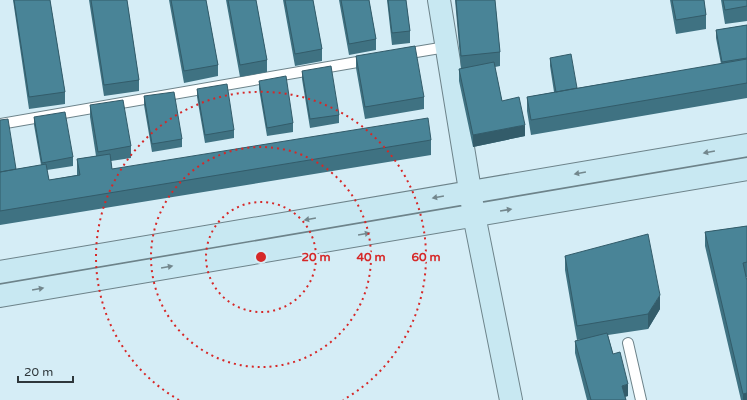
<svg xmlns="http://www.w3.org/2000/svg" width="747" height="400" viewBox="0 0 747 400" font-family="'Varela Round',sans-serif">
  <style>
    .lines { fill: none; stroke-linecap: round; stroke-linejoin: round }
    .lane-casing { stroke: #6d838a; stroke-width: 12 }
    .secondary-casing { stroke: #6d838a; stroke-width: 24 }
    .lane { stroke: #fff; stroke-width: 10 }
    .secondary { stroke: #c8e8f2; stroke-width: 22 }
    .wall { fill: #3f7282 }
    .shaded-wall { fill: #335c6a }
    .building { fill: #498497; stroke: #335c6a }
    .oneway { fill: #73878d }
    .ring { fill: none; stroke: #d62828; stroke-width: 2; stroke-dasharray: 2 4 }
    .centre { fill: #d62828; stroke: #d5edf6; stroke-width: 2 }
    .ring-label { font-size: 12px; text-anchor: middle; font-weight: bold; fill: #d62828; stroke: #d5edf6; stroke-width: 4; stroke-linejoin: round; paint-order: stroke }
  </style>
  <rect width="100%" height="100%" fill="#d5edf6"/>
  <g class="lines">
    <g class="lane-casing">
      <path id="lane" d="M 404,54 L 446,47
        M 0,124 L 369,60
        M 628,343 L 641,400"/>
    </g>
    <g class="secondary-casing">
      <path id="secondary" d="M 439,0 L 474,215 L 511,400
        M 0,272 L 747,145
        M 0,296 L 747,169"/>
    </g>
    <use href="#lane" class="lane"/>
    <use href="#secondary" class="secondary"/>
  </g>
  <path class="wall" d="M 13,0 L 50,0 L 65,92 L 65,104 L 29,109 Z
    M 89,0 L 127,0 L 139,80 L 139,91 L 104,96 Z
    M 169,0 L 206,0 L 218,65 L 218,76 L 184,83 Z
    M 226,0 L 256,0 L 267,60 L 267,72 L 240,77 Z
    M 283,0 L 313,0 L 322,49 L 322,61 L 295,66 Z
    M 339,0 L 369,0 L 376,39 L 376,50 L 349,55 Z
    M 387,0 L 406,0 L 410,31 L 410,43 L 392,45 Z
    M 455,0 L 495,0 L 500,52 L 500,66 L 495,67 L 502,101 L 525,136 L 473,147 L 459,81 L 459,69 L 461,69 Z
    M 670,0 L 704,0 L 706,15 L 706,29 L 676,34 Z
    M 721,0 L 747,0 L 747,21 L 725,24 Z
    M 747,25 L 747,98 L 531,135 L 527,111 L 527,97 L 554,92 L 550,66 L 550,58 L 577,88 L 721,64 L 716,38 L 716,30 Z
    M 356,56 L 424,97 L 424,109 L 365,119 L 356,68 Z
    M 302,71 L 339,115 L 339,123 L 310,128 L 302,79 Z
    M 259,81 L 293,123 L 293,132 L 267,136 L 259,89 Z
    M 197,89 L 234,130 L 234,138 L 205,143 L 197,97 Z
    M 144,96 L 182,139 L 182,147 L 152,152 L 144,105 Z
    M 90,105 L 131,146 L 131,158 L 111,161 L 112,169 L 431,140 L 431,155 L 0,225 L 0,120 L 16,169 L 41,165 L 34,125 L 34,117 L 73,157 L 73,166 L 47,170 L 49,180 L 77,175 L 77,159 L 96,156 L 90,117 Z
    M 747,226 L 747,277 L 746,277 L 747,400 L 741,400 L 705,246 L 705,232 Z
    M 565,256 L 660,309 L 648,329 L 608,335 L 613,354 L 628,396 L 625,397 L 626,400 L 587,400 L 575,353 L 575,341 L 582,339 L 577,340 L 565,270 Z"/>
  <path class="shaded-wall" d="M 525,125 L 525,136 L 473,147 L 473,135 Z
    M 660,295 L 660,309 L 648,329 L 648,314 Z
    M 628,384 L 628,396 L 622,397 L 622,386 Z
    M 747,393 L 747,400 L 743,400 L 743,394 Z"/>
  <path class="building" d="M 14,0 L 50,0 L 65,92 L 29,97 Z
    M 91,0 L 127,0 L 139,80 L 104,85 Z
    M 171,0 L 206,0 L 218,65 L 184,71 Z
    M 228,0 L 256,0 L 267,60 L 240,65 Z
    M 285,0 L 313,0 L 322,49 L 295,54 Z
    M 341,0 L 369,0 L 376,39 L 349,44 Z
    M 388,0 L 406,0 L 410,31 L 392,33 Z
    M 456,0 L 495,0 L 500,52 L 461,56 Z
    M 672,0 L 704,0 L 706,15 L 676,20 Z
    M 723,0 L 747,0 L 747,6 L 725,10 Z
    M 747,25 L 747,58 L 722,62 L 716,30 Z
    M 415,46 L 424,97 L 365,107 L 356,56 Z
    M 571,54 L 577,88 L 556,92 L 550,58 Z
    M 747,59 L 747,83 L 531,120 L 527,97 Z
    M 494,62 L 502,101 L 519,97 L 525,125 L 473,135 L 459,69 Z
    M 331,66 L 339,115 L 310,119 L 302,71 Z
    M 286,76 L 293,123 L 267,128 L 259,81 Z
    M 227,84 L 234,130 L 205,135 L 197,89 Z
    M 174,92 L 182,139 L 152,144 L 144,96 Z
    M 123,100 L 131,146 L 98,152 L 90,105 Z
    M 65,112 L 73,157 L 42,163 L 34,117 Z
    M 428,118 L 431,140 L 0,211 L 0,172 L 46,164 L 49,180 L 80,175 L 77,159 L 110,154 L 112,169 Z
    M 8,119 L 16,169 L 0,172 L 0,120 Z
    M 747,226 L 747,262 L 743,263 L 747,281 L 747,393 L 743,394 L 705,232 Z
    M 648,234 L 660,295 L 648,314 L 577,326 L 565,256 Z
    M 607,333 L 613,354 L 620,352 L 628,384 L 622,386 L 626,400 L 591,400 L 575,341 Z"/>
  <defs><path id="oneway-solid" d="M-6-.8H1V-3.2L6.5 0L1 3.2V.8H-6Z"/></defs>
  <g class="oneway">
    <use href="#oneway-solid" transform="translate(709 152) rotate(170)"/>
    <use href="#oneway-solid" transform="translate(580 173) rotate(170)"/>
    <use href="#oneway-solid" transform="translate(438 197) rotate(170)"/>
    <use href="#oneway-solid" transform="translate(506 210) rotate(-9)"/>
    <use href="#oneway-solid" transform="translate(310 219) rotate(170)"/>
    <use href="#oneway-solid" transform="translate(364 234) rotate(-10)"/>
    <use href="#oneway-solid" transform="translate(167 267) rotate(-10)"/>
    <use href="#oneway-solid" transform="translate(38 289) rotate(-10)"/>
  </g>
  <g class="ring">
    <circle cx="261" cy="257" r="55"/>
    <circle cx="261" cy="257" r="110"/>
    <path d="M179 400A165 165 0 1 1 343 400"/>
  </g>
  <circle cx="261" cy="257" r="6" class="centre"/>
  <g class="ring-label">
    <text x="316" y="261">20 m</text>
    <text x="371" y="261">40 m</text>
    <text x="426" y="261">60 m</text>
  </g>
  <path d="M18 376v6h55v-6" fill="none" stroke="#2e373b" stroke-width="2"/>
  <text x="24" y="376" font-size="12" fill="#2e373b" stroke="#d5edf6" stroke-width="3" paint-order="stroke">20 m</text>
</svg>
